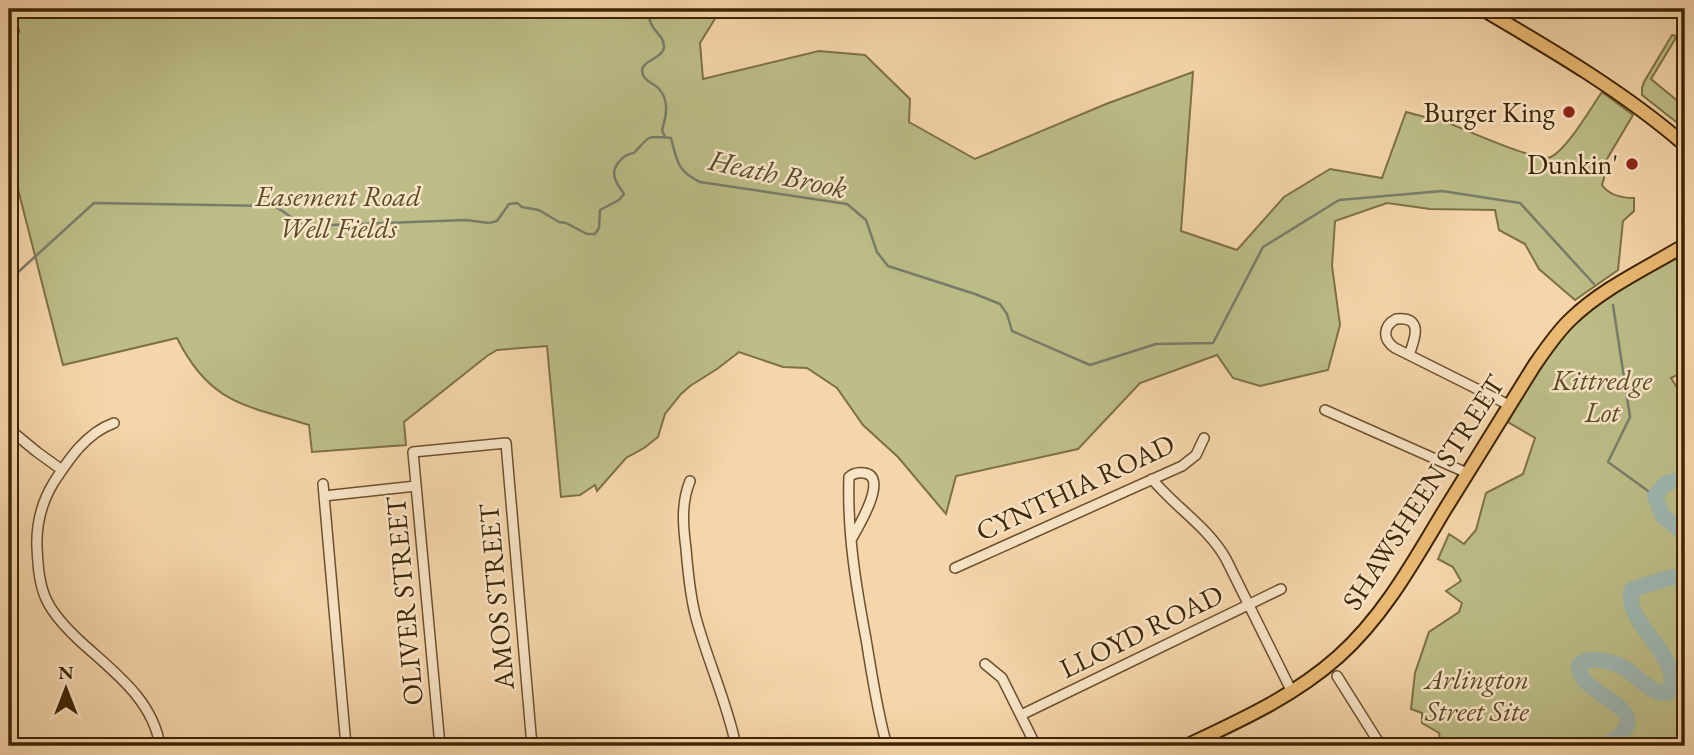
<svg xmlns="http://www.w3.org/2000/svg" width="1694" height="755" viewBox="0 0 1694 755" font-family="'EB Garamond',serif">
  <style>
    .green { fill: #bcbd87; stroke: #7d7145; stroke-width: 2 }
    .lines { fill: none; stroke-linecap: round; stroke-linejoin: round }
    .stream { stroke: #787d6b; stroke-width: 2.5 }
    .river { stroke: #9eb7b1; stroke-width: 16 }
    .minor-casing { stroke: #6c512c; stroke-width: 12 }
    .major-casing { stroke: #3e2503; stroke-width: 16 }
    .minor { stroke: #f8e4c7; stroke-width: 9 }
    .major { stroke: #eaba74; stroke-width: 12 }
    .poi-dot { fill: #8f2418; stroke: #f8e4c7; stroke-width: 2.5 }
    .labels { text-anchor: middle; stroke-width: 5; stroke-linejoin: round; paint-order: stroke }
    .poi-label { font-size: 28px; fill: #3e2503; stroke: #f8e4c7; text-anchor: end }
    .park-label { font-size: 28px; font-style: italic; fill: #5e4b24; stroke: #f8e4c7 }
    .street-label { font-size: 28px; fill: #3e2503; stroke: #f8e4c7 }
    .water-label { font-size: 30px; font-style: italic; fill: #564a2e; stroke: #f8e4c7 }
  </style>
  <rect width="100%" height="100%" fill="#f5d5a9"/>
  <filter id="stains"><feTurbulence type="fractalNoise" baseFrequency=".00286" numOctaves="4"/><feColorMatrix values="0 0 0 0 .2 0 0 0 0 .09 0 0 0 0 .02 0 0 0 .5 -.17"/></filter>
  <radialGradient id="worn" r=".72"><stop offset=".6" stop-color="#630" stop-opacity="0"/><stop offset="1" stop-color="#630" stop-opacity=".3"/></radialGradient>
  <path class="green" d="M 9,9 L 721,9 L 700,43 L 703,79 L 819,51 L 865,55 L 910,99 L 909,122 L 975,159 L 1106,104 L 1193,72 L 1181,231 L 1237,250 L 1284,197 L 1330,169 L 1382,178 L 1406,112 C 1420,116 1434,119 1448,123 C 1465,129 1538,163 1551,157 C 1568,148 1590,109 1602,92 L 1633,115 L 1604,164 L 1604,178 L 1602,185 C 1609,195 1622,198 1634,198 L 1634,211 L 1623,221 L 1618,270 L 1575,300 L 1539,269 L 1525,244 L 1499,230 L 1495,210 L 1430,209 L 1387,203 L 1335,221 L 1332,266 L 1340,325 L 1328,370 L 1260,386 L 1233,378 L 1217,355 L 1140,383 L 1078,449 L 956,476 L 946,514 L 898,457 L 863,425 L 837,388 L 807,368 L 783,367 L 739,352 L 717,369 L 690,386 L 681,394 L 665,414 L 658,437 L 644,448 L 626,458 L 597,491 L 595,485 L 580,495 L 561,497 L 547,346 L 497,350 L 487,356 L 404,422 L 406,445 L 312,452 L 309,425 C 245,405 210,404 177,338 L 63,365 L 9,154 Z
    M 1672,35 L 1677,36 L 1651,79 L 1685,107 L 1685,129 L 1642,95 L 1642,88 L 1644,82 Z
    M 1685,254 L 1685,371 L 1671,378 L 1685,400 L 1685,746 L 1441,746 L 1439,733 L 1422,723 L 1422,713 L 1411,709 L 1415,673 L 1429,632 L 1459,612 L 1462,603 L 1446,591 L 1461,581 L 1453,567 L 1438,559 L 1449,534 L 1464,544 L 1476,530 L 1486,493 L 1523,474 L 1535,438 L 1508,422 L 1547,343 L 1601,294 L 1653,270 Z"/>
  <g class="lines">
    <path class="stream" d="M 649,9 C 647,32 664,32 664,47 C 663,60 637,60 643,75 C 646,82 655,84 659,89 C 670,101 666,117 662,130 L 665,137
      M 9,278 L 16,274 L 94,203 L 275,206 L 304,226 L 466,220 L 489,223 L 497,221 L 509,204 L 517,203 L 522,207 L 539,210 L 559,222 L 566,223 L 587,234 L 595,234 L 599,228 L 600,210 L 619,200 L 624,194 C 621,189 616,184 615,178 C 611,166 624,154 634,153 C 651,135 645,136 671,138 C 677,161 677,171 700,182 L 847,204 L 866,220 L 877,252 L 888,266 L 975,294 L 1000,304 L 1007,314 L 1012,331 L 1090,365 L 1156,344 L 1213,343 L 1263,247 L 1339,200 L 1442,191 L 1520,203 L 1594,284
      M 1613,305 L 1630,417 L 1608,462 L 1655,496"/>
    <path class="river" d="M 1685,479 L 1666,483 L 1655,496 L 1663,516 L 1685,534
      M 1603,746 C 1610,742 1617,739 1622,733 C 1648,704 1575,694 1579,665 C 1585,660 1591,659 1599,660 C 1609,661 1618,664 1626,669 C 1638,677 1652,695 1668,693 C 1688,660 1621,622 1632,590 C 1638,587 1667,578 1674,577 C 1679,577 1680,578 1685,581"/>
    <g class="minor-casing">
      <path id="minor" d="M 9,28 L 14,31
        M 1409,355 C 1415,339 1424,316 1396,319 C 1383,326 1382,339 1395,348 L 1509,405
        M 1325,410 L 1467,473
        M 114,423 C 86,433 69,459 54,482 C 41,503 36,524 37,548 C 38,566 39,585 47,601 C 55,617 68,630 81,642 C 114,672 153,700 160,746
        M 9,429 L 37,452 L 62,470
        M 1152,479 C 1175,507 1208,527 1226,559 L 1292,692
        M 690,481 C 681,503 683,526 686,549 C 688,573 690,596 696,618 C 708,662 727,702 736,746
        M 323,484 L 346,746
        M 324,496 L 416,486
        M 851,540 C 857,529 890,476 864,473 C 858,472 853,473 849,477 C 847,532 856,586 866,639 C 872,675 877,711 887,746
        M 955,568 L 1182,466 L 1196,455 L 1204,438
        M 985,664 L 1002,678 L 1036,746
        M 1337,676 L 1381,746
        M 1021,715 L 1281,589
        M 440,746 L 413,452 L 506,443 L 532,746"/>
    </g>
    <g class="major-casing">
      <path id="major" d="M 1482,9 C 1552,50 1624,92 1685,145
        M 1186,746 C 1239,721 1293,697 1338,657 C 1383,617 1413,563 1444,511 C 1474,463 1504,414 1534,366 C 1545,350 1557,332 1571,319 C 1603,288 1647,268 1685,245"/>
    </g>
    <use href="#minor" class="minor"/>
    <use href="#major" class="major"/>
  </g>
  <g class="poi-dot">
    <circle cx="1569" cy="112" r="7"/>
    <circle cx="1632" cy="164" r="7"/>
  </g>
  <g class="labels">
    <g class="poi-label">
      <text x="1555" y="122">Burger King</text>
      <text x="1618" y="174">Dunkin'</text>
    </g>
    <g class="park-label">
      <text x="338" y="206">Easement Road<tspan x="338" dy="32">Well Fields</tspan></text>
      <text x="1602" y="390">Kittredge<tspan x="1602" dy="32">Lot</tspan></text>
      <text x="1477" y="689">Arlington<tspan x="1477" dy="32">Street Site</tspan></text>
    </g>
    <g class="street-label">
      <text transform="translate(1075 487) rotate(-25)" y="10">CYNTHIA ROAD</text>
      <text transform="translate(1423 492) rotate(-57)" y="10">SHAWSHEEN STREET</text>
      <text transform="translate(496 597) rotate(-95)" y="10">AMOS STREET</text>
      <text transform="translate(404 601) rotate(-95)" y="10">OLIVER STREET</text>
      <text transform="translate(1141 631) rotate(-26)" y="10">LLOYD ROAD</text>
    </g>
    <g class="water-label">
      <text transform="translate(778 174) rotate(12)" y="10">Heath Brook</text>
    </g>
  </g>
  <rect width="1694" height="755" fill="none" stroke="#f5d5a9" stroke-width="35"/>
  <rect x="10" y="10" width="1673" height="734" fill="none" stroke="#3e2503" stroke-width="3.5"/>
  <rect x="18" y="18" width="1659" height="720" fill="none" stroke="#3e2503" stroke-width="2"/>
  <g transform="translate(66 689)" stroke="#f8e4c7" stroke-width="5" paint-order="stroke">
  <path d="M0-5L12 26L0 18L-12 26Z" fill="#3e2503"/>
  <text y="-10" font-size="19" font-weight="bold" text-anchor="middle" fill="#3e2503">N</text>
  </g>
  <rect width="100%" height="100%" filter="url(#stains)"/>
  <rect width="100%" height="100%" fill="url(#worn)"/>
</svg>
